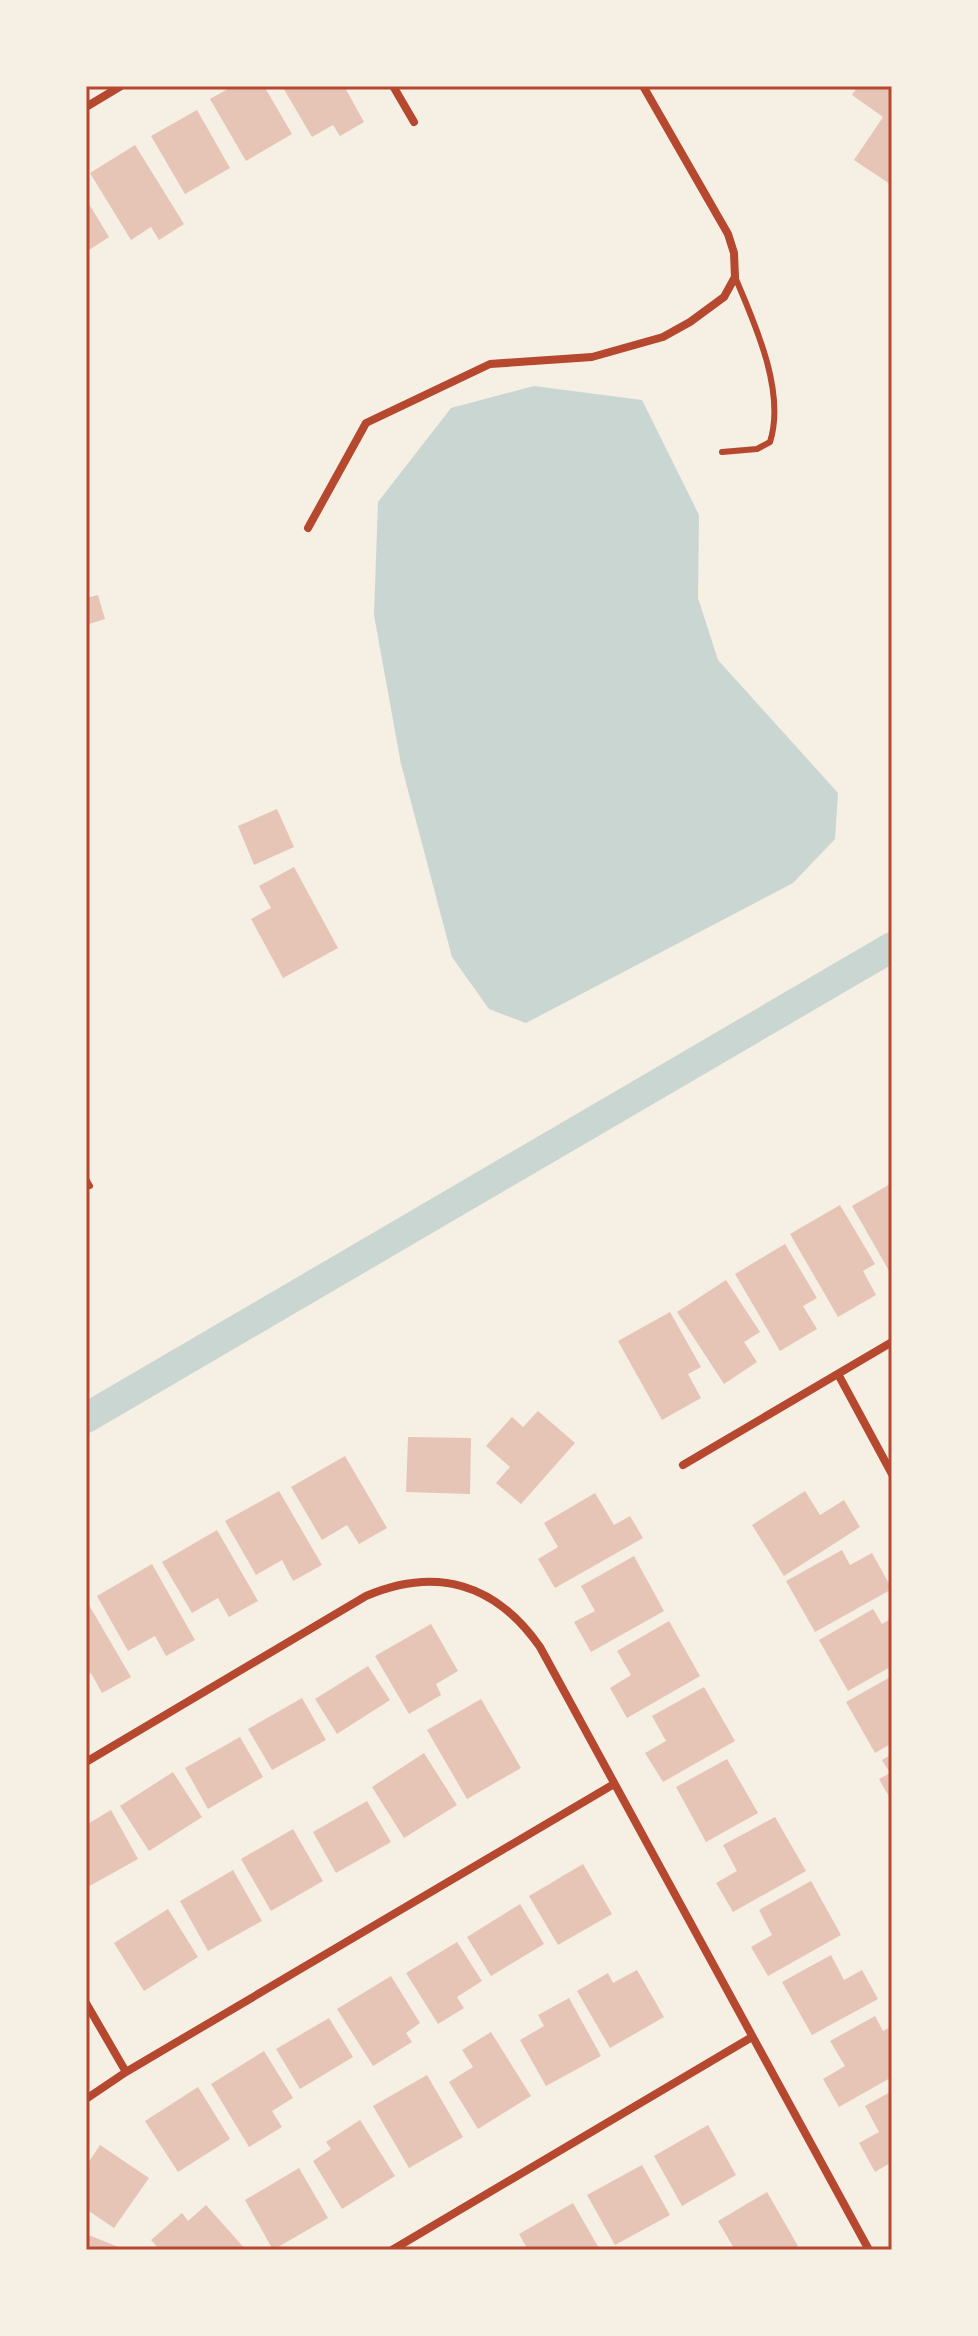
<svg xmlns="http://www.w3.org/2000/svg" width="978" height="2336" viewBox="0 0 978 2336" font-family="'Fira Sans',sans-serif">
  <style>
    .water { fill: #c9d6d2 }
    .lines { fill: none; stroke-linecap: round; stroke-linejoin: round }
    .canal { stroke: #c9d6d2; stroke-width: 30 }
    .building { fill: #e6c5b7 }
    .service { stroke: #b5482f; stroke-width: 6 }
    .minor { stroke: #b5482f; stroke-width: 8 }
    .neatline { fill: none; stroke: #b5482f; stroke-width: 3 }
  </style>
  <rect width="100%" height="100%" fill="#f6efe4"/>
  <path class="water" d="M 534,386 L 642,400 L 699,515 L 698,598 L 718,660 L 838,793 L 835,839 L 793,883 L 526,1023 L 489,1009 L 452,957 L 401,764 L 374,615 L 378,502 L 451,408 Z"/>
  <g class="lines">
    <path class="canal" d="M 86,1418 L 892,947"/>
  </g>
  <path class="building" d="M 233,86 L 264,86 L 292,134 L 246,161 L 210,99 Z
    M 282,86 L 344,86 L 364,122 L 340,136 L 333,125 L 312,137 Z
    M 858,86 L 892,86 L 892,181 L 890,184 L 854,160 L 883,117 L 852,95 Z
    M 197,110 L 230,168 L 185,194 L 151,136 Z
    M 135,145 L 184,224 L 159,240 L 151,227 L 131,240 L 90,173 Z
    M 86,199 L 109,237 L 86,252 Z
    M 98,595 L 105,619 L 86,625 L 86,598 Z
    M 277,809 L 294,847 L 254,865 L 238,826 Z
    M 294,867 L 338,948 L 283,978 L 251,919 L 271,908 L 259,886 Z
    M 892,1183 L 892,1276 L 852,1206 Z
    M 840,1205 L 875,1264 L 863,1271 L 876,1295 L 838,1317 L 790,1234 Z
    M 785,1244 L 817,1298 L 803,1306 L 817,1329 L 780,1351 L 735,1274 Z
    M 726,1280 L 760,1332 L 744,1342 L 757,1362 L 724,1384 L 677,1312 Z
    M 670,1312 L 701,1367 L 688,1374 L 701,1398 L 662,1420 L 618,1341 Z
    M 538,1411 L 575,1443 L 521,1504 L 496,1483 L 510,1467 L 486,1446 L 512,1417 L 523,1427 Z
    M 408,1437 L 471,1438 L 470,1494 L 406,1492 Z
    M 345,1456 L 387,1528 L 359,1544 L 347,1525 L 322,1540 L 291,1487 Z
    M 279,1491 L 322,1565 L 293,1581 L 282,1560 L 256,1575 L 225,1521 Z
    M 805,1491 L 820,1515 L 844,1500 L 860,1527 L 784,1576 L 752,1525 Z
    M 595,1493 L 614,1525 L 630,1516 L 643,1538 L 555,1588 L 538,1559 L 558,1547 L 544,1523 Z
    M 217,1530 L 258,1601 L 229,1617 L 218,1598 L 192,1613 L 162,1562 Z
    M 842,1550 L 850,1565 L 872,1553 L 892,1589 L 815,1632 L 786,1581 Z
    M 634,1556 L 664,1611 L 591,1652 L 574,1622 L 595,1611 L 581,1586 Z
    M 152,1564 L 195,1640 L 166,1656 L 155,1636 L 128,1651 L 97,1596 Z
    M 89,1605 L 131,1677 L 102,1693 L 91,1673 L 86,1676 L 86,1607 Z
    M 873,1609 L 882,1624 L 892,1618 L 892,1666 L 848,1691 L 819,1640 Z
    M 669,1621 L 700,1676 L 627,1718 L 610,1688 L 631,1675 L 617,1651 Z
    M 431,1624 L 458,1671 L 436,1684 L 441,1695 L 409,1714 L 375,1656 Z
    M 368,1666 L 390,1700 L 337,1734 L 315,1699 Z
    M 892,1676 L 892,1743 L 875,1753 L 846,1702 Z
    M 704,1687 L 735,1741 L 663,1782 L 645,1753 L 666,1741 L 652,1716 Z
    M 302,1698 L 326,1740 L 272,1770 L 248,1729 Z
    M 481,1699 L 521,1768 L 467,1799 L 427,1730 Z
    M 240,1737 L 263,1777 L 208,1809 L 185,1768 Z
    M 424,1753 L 457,1805 L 404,1838 L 372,1787 Z
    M 892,1754 L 892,1802 L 879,1779 L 890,1773 L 882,1760 Z
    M 727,1759 L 758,1813 L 706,1842 L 676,1787 Z
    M 173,1772 L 202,1817 L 149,1851 L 120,1806 Z
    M 367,1801 L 391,1842 L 336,1873 L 313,1832 Z
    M 111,1810 L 138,1859 L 86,1888 L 86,1825 Z
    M 775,1817 L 806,1871 L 733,1912 L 716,1883 L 737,1871 L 723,1845 Z
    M 293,1829 L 323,1881 L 271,1911 L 241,1859 Z
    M 583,1864 L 612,1914 L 558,1945 L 529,1896 Z
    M 233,1870 L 262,1921 L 208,1951 L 180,1901 Z
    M 811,1881 L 841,1935 L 768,1976 L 751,1947 L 772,1935 L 759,1910 Z
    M 520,1904 L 544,1944 L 491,1976 L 467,1937 Z
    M 168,1909 L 198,1957 L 144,1991 L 114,1943 Z
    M 457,1942 L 482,1981 L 457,1997 L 464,2008 L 438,2024 L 406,1973 Z
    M 831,1955 L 844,1980 L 862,1970 L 878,1999 L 812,2035 L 782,1982 Z
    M 637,1970 L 664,2017 L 610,2048 L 577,1991 L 608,1973 L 613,1983 Z
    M 391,1976 L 420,2023 L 406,2033 L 412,2042 L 373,2066 L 337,2009 Z
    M 569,1998 L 601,2056 L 546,2086 L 520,2040 L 544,2026 L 538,2015 Z
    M 875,2016 L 883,2031 L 892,2026 L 892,2077 L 839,2107 L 823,2079 L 845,2066 L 830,2041 Z
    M 329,2018 L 353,2057 L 300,2089 L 276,2049 Z
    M 491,2032 L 531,2096 L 478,2129 L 449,2082 L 473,2067 L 462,2050 Z
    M 264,2051 L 293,2098 L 272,2111 L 282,2127 L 249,2147 L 211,2084 Z
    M 427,2075 L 463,2137 L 409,2168 L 373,2106 Z
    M 198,2087 L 230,2139 L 178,2172 L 145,2121 Z
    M 892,2091 L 892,2162 L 875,2172 L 859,2143 L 879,2132 L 865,2106 Z
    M 360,2120 L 395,2176 L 342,2209 L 313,2161 L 331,2149 L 326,2142 Z
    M 708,2125 L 736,2175 L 682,2206 L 654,2156 Z
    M 100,2145 L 149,2178 L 114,2228 L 86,2209 L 86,2166 Z
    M 642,2165 L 670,2215 L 615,2245 L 587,2195 Z
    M 299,2168 L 328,2218 L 273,2250 L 245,2200 Z
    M 767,2192 L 798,2246 L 791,2250 L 735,2250 L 718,2221 Z
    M 573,2203 L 600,2250 L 528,2250 L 519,2234 Z
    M 206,2205 L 246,2250 L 160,2250 L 151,2240 L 182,2213 L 188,2221 Z
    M 86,2234 L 126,2250 L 86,2250 Z"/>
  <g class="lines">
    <path class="service" d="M 722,452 L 757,449 L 770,442 C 786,392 755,324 735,277
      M 86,1179 L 90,1186"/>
    <path class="minor" d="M 393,86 L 414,122
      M 86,107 L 121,86
      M 308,528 L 366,423 L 490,364 L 592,357 L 663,337 L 690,322 L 724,297 L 735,277 L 734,253 L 728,234 L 643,86
      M 838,1374 L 892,1474
      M 683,1465 L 892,1342
      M 86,1762 L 366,1596 C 437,1566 496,1584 540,1647 L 869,2250
      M 86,2003 L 126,2072
      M 86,2099 L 126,2072 L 614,1784
      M 392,2250 L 752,2037"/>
  </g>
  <rect width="978" height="2336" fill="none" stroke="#f6efe4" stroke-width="176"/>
  <rect x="88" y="88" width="802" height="2160" class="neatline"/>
</svg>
